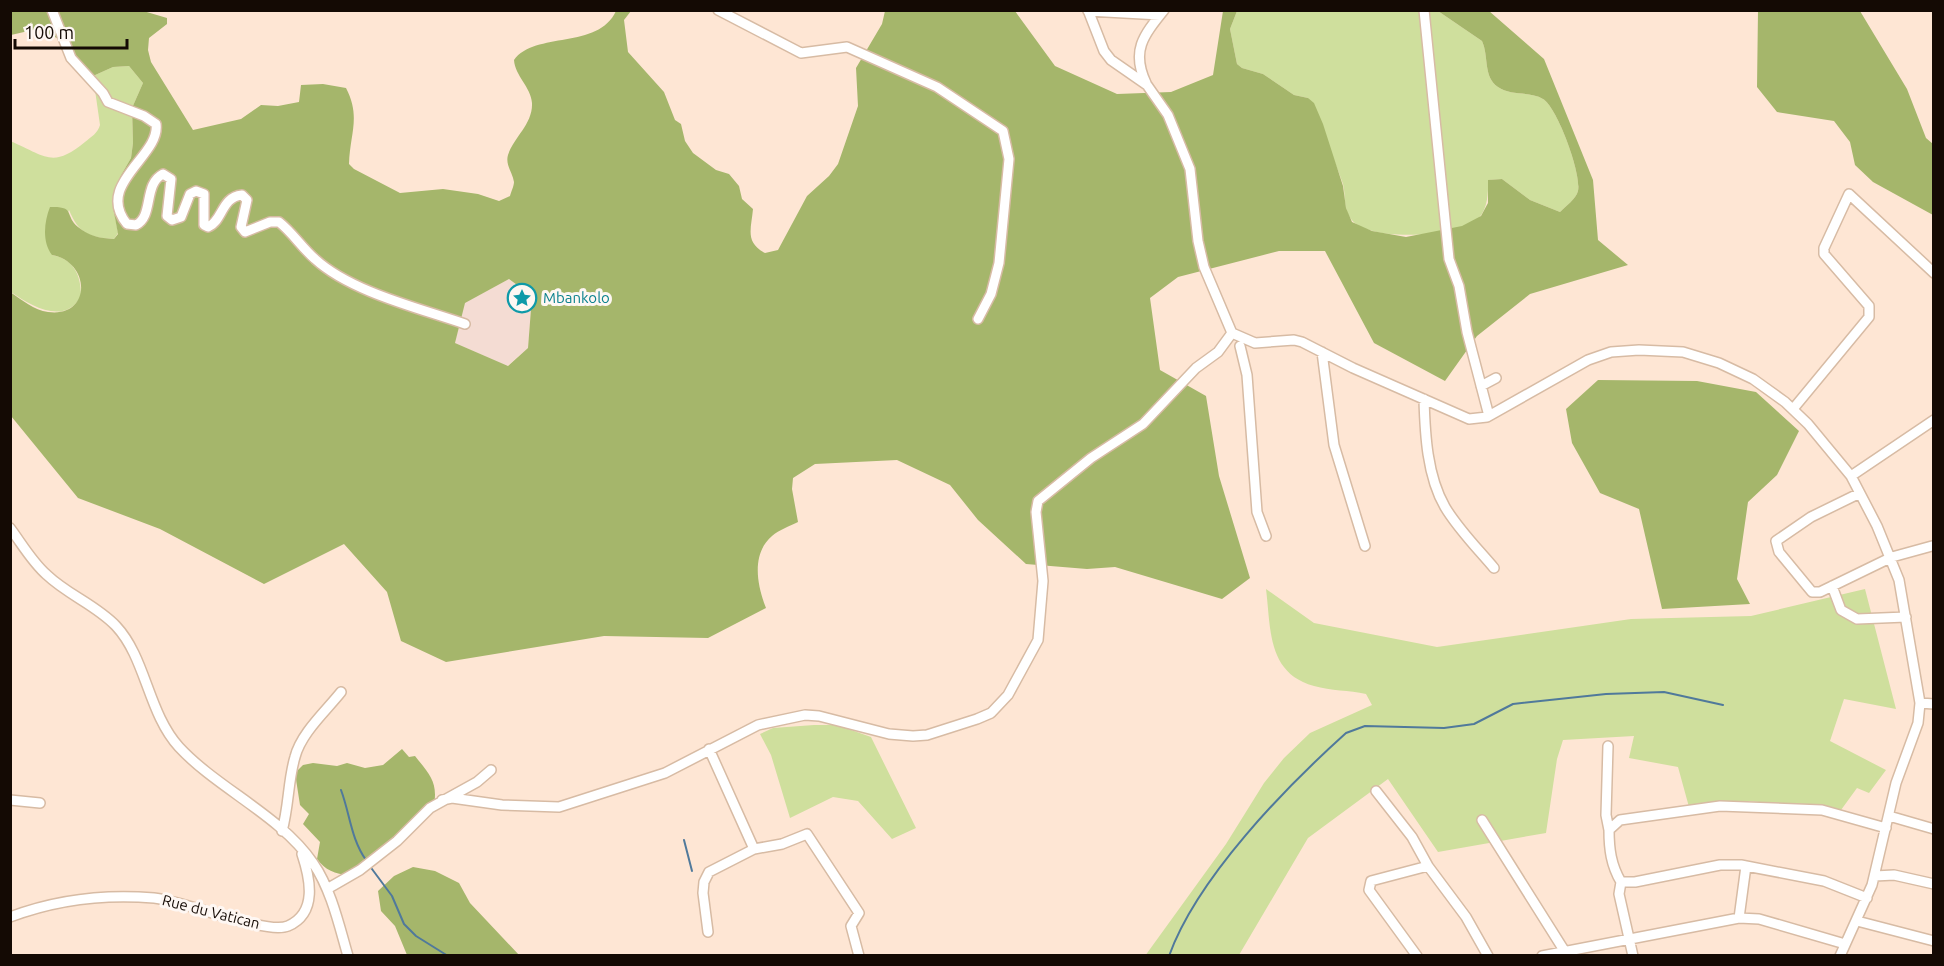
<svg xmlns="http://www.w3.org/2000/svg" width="1944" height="966" viewBox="0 0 1944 966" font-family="Ubuntu,sans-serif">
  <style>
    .industrial { fill: #f4dcd3 }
    .green { fill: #cfdf9d }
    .forest { fill: #a5b66b; fill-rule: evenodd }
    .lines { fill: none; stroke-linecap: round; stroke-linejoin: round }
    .stream { stroke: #50799b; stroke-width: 2 }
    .minor-casing { stroke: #d7bba4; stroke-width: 12 }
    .minor { stroke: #fff; stroke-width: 9 }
    .labels { text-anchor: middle; stroke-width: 6; stroke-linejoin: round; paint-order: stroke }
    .culture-label { font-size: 15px; fill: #0d838f; stroke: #fef7f3; text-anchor: start }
    .street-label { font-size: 15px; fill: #140a04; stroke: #fef7f3 }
  </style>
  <rect width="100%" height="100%" fill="#fee6d4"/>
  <path class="industrial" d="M 509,279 L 532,297 L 528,348 L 507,366 L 455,343 L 464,303 Z"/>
  <path class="green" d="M 1237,11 L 1438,11 L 1482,41 C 1489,56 1483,77 1498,87 C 1510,96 1530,91 1543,99 C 1557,107 1582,174 1578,191 C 1576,199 1566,206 1560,212 L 1530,200 L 1502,179 L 1489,180 C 1487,194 1489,207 1478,219 C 1459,237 1368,243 1351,219 C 1343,209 1346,196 1343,184 C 1333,155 1319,127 1308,98 L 1294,95 L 1263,74 L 1242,68 L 1237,64 L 1230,29 Z
    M 129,66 L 143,83 L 132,108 L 133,143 L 131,158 L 120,177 L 113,206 L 118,233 L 114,239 C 89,237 79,234 69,210 L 52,255 C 74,259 81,275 81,296 C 65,326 31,306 11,292 L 10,141 C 46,156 52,169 85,142 C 91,137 98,133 100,125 L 93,76 L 113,67 Z
    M 1266,589 L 1314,623 L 1437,647 L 1631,619 L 1751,616 L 1865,589 L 1896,709 L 1844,699 L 1830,741 L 1886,770 L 1869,793 L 1857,788 L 1841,810 L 1748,801 L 1689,807 L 1678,767 L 1629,758 L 1634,736 L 1563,740 L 1557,759 L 1546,833 L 1438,852 L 1388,779 L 1308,838 L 1239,955 L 1145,956 L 1226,844 L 1264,783 L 1284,758 L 1310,733 L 1372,705 L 1366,694 C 1349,690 1331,691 1314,686 C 1267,673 1271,629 1266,589 Z
    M 814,725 L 837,725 L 871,737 L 916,828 L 892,839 L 858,801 L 833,797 L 790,818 L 771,755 L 760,734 L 773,728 Z"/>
  <path class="forest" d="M 11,10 L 140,10 L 167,18 L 167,24 L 149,38 L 148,50 L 151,62 L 193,130 L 241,119 L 261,105 L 278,106 L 299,102 L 301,85 L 323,84 L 346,88 C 361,117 350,133 349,164 L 354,169 L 400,193 L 443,189 L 478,194 L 499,201 L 510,196 C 511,192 514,186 514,182 C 513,173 505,165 508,155 C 514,137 533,124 532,103 C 531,87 515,76 514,60 C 535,31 598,50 616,11 L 631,11 L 624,20 L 628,52 L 664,92 L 675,120 L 681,124 L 685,141 L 693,153 L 716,170 L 729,174 L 739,186 L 742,199 L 753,209 C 751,230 745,242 765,253 L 778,250 L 807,196 L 829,176 L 838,164 L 858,106 L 856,68 L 882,24 L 885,11 L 1015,11 L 1055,66 L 1117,94 L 1171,92 L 1213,75 L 1223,11 L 1237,11 L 1230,29 L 1237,64 L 1242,68 L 1263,74 L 1294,95 L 1308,98 L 1314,103 L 1323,124 L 1343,186 L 1346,208 L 1352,222 L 1372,231 L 1406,237 L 1462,226 L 1481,216 L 1488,203 L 1488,180 L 1502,179 L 1530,200 L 1560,212 C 1566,206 1576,199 1578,191 C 1582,174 1557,107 1543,99 C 1530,91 1510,96 1498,87 C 1483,77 1489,56 1482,41 L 1438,11 L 1489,11 L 1544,59 L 1593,180 L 1598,240 L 1628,265 L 1530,294 L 1477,336 L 1445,381 L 1374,343 L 1325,251 L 1279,251 L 1178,277 L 1150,298 L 1160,370 L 1206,396 L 1219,476 L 1250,578 L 1222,599 L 1115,567 L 1087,569 L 1026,564 L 978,520 L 950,485 L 897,460 L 815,464 L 793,478 L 792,489 L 798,522 C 790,526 779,530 772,536 C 751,554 757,585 766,608 L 708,638 L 604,636 L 446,662 L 401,641 L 387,592 L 344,544 L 264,584 L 160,529 L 78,498 L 11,416 L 10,292 C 22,300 34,310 48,312 C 92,318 91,262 52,255 C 42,242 44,222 50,207 C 76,206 64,215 78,227 C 89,236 99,238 114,239 L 118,234 L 113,207 L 120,177 L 131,158 L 133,143 L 132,108 L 143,83 L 129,66 L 113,67 L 93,76 L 94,90 L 80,76 L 57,38 L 37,29 L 11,35 ZM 509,279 L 532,296 L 528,348 L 508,366 L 455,343 L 465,303 Z
    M 1758,11 L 1860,11 L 1907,89 L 1926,138 L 1933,144 L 1933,215 L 1873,182 L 1855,165 L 1850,142 L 1834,121 L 1777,112 L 1757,87 Z
    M 1598,380 L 1697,381 L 1756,392 L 1799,431 L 1777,475 L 1748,502 L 1737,579 L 1750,604 L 1662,609 L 1639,509 L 1600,493 L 1572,443 L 1566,409 Z
    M 402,749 L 409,757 L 415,756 C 431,776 439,783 433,810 L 349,875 C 335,874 325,870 317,859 L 320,842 L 303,824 L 309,814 L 300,805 L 295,773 L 303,765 L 313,763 L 337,766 L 347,763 L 365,768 L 383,765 Z
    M 413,867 L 435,871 L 459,883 L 470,903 L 519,955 L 407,955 L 395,926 L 381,911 L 378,891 L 394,876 Z"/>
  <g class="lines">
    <path class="stream" d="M 341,790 C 350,814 351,839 366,860
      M 684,840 L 692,871
      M 369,865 L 392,896 L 404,924 L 416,936 L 448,956
      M 1169,956 C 1197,878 1285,788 1346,733 L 1365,726 L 1444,728 L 1474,724 L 1513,704 L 1606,694 L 1664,692 L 1723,705"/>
    <g class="minor-casing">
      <path id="minor" d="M 52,10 L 71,58 L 103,93 L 108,102 L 144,116 L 156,124 C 161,156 94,184 127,224 L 136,225 C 154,216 143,184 163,174 L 171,179 L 167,216 L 172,220 L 181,217 L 190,194 L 196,191 L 204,194 L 204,225 L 208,227 C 223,221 221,197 242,195 L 247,200 L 241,227 L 245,232 L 270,222 L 279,222 C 293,233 302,248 315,259 C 351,292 419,308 465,324
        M 718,10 L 801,53 L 847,47 L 937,87 L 1003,131 L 1009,159 L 999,263 L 991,294 L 978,319
        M 1088,10 L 1104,51 L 1111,60 L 1147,85 L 1168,115 L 1190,169 L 1198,241 L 1204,267 L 1232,333 L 1255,343 L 1294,340 L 1302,342 L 1353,368 L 1469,419 L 1487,417 L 1588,360 L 1611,352 L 1639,350 L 1683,352 L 1719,363 L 1753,379 L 1785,402 L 1808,424 L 1851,476 L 1877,526 L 1899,580 L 1920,703 L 1918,723 L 1896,783 L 1872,885 L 1840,956
        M 1424,10 L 1449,259 L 1459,286 L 1467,332 L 1489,416
        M 1088,11 L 1160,15
        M 1146,83 C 1131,51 1143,36 1164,10
        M 1240,346 L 1247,375 L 1257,512 L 1266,536
        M 1322,352 L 1334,445 L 1365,546
        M 1481,386 L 1496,378
        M 1424,399 C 1425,434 1427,476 1445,507 C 1458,529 1478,549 1494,568
        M 1793,409 L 1869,317 L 1869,306 L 1824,254 L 1824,248 L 1849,194 L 1934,273
        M 1851,476 L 1934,420
        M 1858,494 L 1811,517 L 1776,541 L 1779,552 L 1812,592 L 1820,592 L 1892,557 L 1932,546
        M 10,528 C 22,544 32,562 47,575 C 68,595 96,605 116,626 C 146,658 148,713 179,747 C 218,789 280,815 313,863 C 331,889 339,925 348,956
        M 1832,586 L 1841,610 L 1857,619 L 1906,617
        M 1920,703 L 1934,704
        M 1608,746 L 1606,815 L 1609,830
        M 709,749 L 754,849
        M 1376,791 L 1412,837 L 1428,866
        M 10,800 L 40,803
        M 442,800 L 452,798 L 502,805 L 559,807 L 665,773 L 758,725 L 805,715 L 819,716 L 889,734 L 913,736 L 927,735 L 977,719 L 991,713 L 1008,695 L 1038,640 L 1043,581 L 1036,512 L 1038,501 L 1091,458 L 1143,424 L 1196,368 L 1218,352 L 1232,333
        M 1889,816 L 1934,829
        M 1482,820 L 1567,955
        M 282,831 C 289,806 288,780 295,757 C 301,733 326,711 341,692
        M 1875,876 L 1894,875 L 1934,884
        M 1621,882 C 1611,865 1609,849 1609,830 L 1620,820 L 1720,806 L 1822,810 L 1886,828
        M 327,889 L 360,870 L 397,841 L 430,808 L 477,782 L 491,770
        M 10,917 C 55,900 106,894 154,898 C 185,901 266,935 288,926 C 318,913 310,878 302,854
        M 1739,918 L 1746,866
        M 1857,921 L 1934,941
        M 708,932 L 703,893 L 704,882 L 709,872 L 754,849 L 782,844 L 807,834 L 859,913 L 851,926 L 859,956
        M 1417,956 L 1369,890 L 1371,881 L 1428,866 L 1466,917 L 1488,956
        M 1542,956 L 1739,918 L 1759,919 L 1845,944
        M 1633,956 L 1619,894 L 1621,882 L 1635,882 L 1720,865 L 1741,865 L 1824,881 L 1867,898"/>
    </g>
    <use href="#minor" class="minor"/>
  </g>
  <defs>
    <g id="sight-ring" transform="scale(1.5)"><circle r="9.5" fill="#fef7f3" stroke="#0f9aa8" stroke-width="1.5"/><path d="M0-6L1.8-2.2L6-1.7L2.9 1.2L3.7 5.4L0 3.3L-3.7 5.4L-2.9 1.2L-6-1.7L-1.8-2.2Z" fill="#0f9aa8"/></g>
  </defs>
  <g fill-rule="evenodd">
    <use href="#sight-ring" x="522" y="298"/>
  </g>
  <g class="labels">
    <g class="culture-label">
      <text x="543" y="303">Mbankolo</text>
    </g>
    <g class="street-label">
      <text transform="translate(211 912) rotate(14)" y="5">Rue du Vatican</text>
    </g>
  </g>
  <rect width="1944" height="966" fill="none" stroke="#140a04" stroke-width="24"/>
  <path d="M15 39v9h112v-9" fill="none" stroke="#140a04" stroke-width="3"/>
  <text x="24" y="39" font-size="18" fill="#140a04" stroke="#fef7f3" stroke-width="4.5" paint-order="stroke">100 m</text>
</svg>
